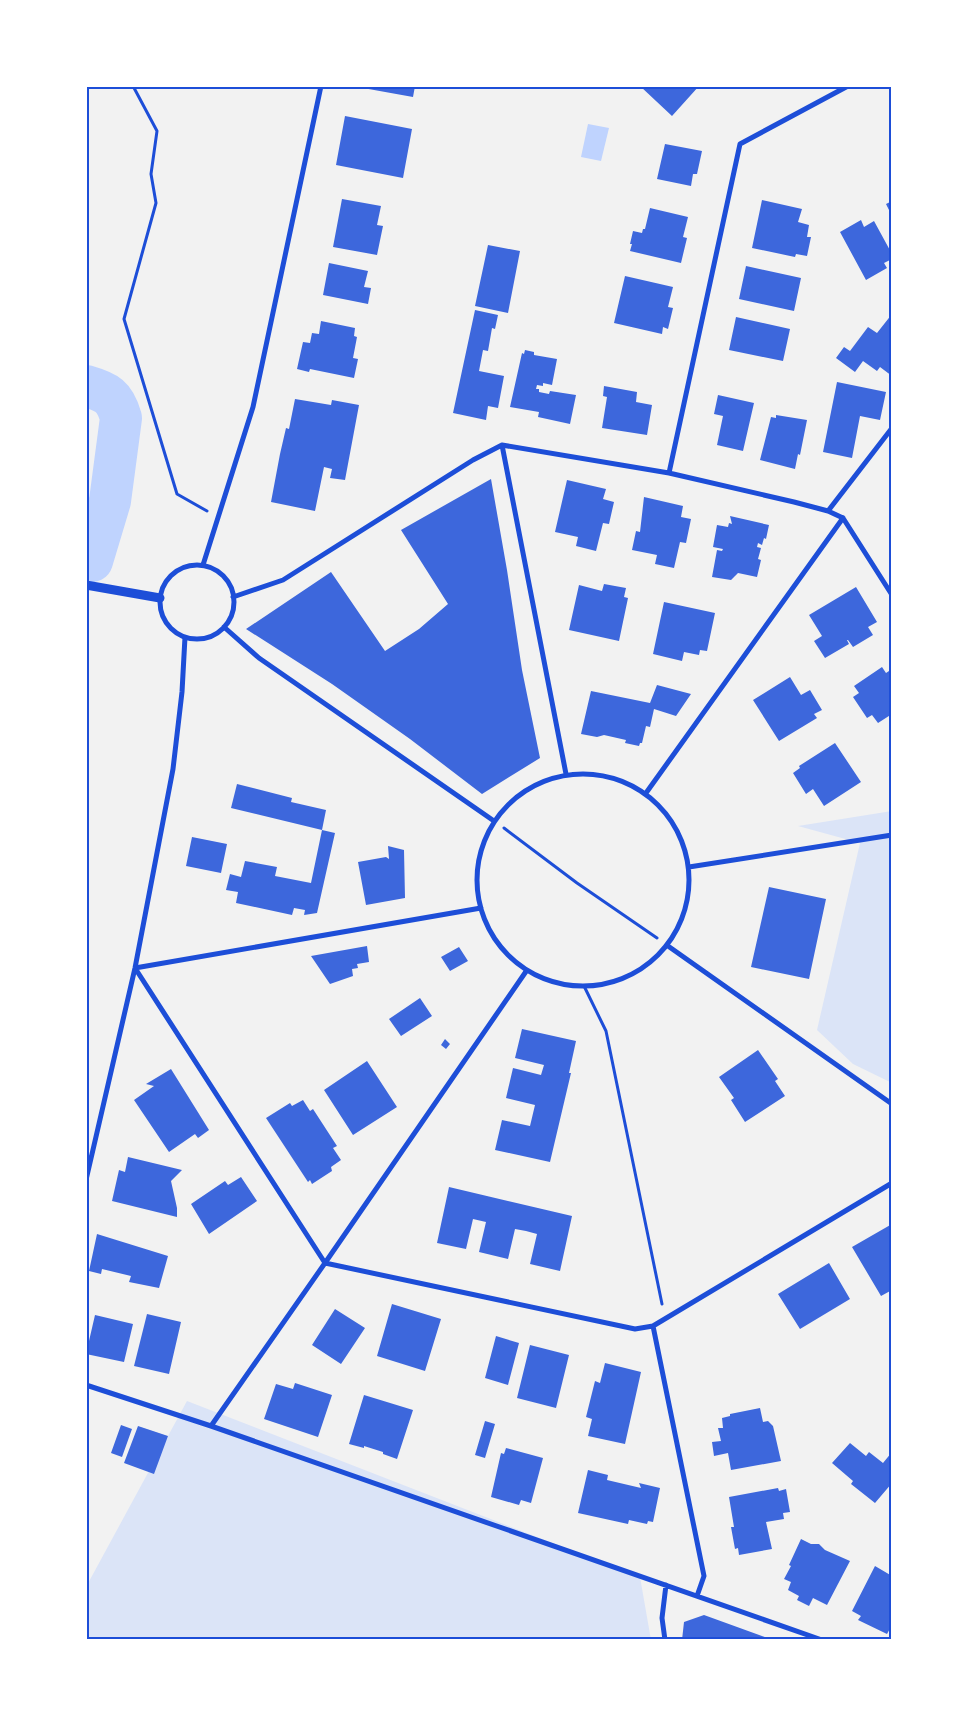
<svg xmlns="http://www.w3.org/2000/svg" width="978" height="1726" viewBox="0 0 978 1726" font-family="'PT Sans',sans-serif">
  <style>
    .green { fill: #dbe4f7 }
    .water { fill: #bfd3fe }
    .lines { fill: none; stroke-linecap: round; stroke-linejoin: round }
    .river { stroke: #bfd3fe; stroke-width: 42 }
    .building { fill: #3d67dc }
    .path { stroke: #1d4ed8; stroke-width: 3 }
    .minor { stroke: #1d4ed8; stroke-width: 5 }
    .tertiary { stroke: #1d4ed8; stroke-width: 9 }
    .neatline { fill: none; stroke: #1d4ed8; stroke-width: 2 }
  </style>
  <rect width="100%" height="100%" fill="#f2f2f2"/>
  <path class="green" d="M 892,811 L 892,1083 L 853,1064 L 817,1030 L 860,843 L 798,826 Z
    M 187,1401 L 640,1577 L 651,1640 L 86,1640 L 86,1587 Z"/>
  <path class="water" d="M 588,124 L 609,128 L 601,161 L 581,157 Z"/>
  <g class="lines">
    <path class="river" d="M 86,386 C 107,392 115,396 121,418 L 110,501 L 92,561"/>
  </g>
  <path class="building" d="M 364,86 L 415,86 L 413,97 L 363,88 Z
    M 640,86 L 699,86 L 672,116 Z
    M 345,116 L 412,129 L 403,178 L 336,165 Z
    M 665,144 L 702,151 L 697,174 L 693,174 L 691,186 L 657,179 Z
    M 342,199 L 381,206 L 377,225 L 383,226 L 377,255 L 333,247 Z
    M 762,200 L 802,209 L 798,222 L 809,225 L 807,237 L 811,237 L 807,256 L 796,254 L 795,257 L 752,248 Z
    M 892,201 L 892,216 L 886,204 Z
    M 650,208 L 688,217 L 683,237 L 687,238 L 681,263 L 630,251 L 632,244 L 630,244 L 633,231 L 642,233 L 643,229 L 645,229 Z
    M 861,220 L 864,227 L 874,221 L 892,254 L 892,259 L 884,263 L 887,268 L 866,280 L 840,232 Z
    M 488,245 L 520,251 L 508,313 L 475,306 Z
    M 329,263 L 368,271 L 364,287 L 371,288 L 368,304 L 323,295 Z
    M 746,266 L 801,278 L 794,311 L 739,299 Z
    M 625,276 L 673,287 L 668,307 L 673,308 L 668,329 L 663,327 L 662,334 L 614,323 Z
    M 475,310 L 498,315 L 495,329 L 492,328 L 488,351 L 483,350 L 479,371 L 504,376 L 498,408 L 488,406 L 486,420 L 453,413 Z
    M 892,314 L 892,376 L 880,367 L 877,371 L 863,361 L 855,372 L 836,358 L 844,347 L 850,351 L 868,327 L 877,333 Z
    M 736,317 L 790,329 L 783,361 L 729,350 Z
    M 321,321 L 355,328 L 354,336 L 357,337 L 353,358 L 358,359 L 354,378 L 310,369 L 309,372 L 297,369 L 303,342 L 310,343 L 312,333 L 319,334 Z
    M 525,350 L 534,352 L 534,355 L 557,359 L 552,385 L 543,383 L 543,386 L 537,385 L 536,389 L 539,389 L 539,392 L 549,394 L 550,391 L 576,395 L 570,424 L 538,417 L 539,412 L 510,407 L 522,353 L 524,354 Z
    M 837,382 L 886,392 L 880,420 L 860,416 L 852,458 L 823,452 Z
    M 604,386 L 637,392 L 636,402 L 652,405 L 647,435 L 602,428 L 607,397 L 603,396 Z
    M 718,395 L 754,403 L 743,451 L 717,445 L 723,416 L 714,414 Z
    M 295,399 L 331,405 L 332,400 L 359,405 L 345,480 L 330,478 L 332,469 L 324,467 L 315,511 L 271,502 L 280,454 L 286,428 L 289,429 Z
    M 776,415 L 807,420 L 800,455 L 798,454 L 795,469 L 760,460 L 771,417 L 776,418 Z
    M 491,479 L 507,570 L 522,670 L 540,758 L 482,794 L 410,739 L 332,684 L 246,629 L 331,572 L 385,651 L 419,629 L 448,604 L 401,530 Z
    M 567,480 L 606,489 L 603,499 L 614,502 L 609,524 L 603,523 L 596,551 L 576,546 L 578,537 L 555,532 Z
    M 644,497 L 683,506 L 681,517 L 691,519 L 686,543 L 680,542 L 674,568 L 655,564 L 657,555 L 632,550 L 636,531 L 640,532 Z
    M 730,516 L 769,525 L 766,539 L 764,538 L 762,545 L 758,543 L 757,547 L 761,548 L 758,559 L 761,560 L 757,577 L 738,573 L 731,580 L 712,577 L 717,550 L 722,551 L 723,549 L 713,547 L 717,525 L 728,527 L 729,523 L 732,524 Z
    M 604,584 L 626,588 L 624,597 L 628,598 L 619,641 L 569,630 L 579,585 L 602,591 Z
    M 856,587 L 877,622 L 868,627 L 873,635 L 853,647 L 848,640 L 847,640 L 849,644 L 825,658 L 814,641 L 822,636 L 809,615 Z
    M 664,602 L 715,613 L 707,651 L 700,650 L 699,655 L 684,652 L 682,661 L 653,654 Z
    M 882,667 L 886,673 L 892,669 L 892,714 L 878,723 L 872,715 L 867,718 L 853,697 L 859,693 L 854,686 Z
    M 790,677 L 801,695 L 810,690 L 822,710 L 814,714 L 817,718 L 779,741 L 753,700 Z
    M 657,685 L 691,694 L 676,716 L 654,709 L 650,727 L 646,726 L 642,743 L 640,743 L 639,746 L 625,743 L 626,740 L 604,735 L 597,737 L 581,734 L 591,691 L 650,703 Z
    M 835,743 L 861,782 L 824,806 L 813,789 L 806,794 L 793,773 L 800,768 L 799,766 Z
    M 237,784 L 292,798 L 291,802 L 326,810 L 322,830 L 231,808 Z
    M 322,830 L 335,833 L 317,913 L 304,915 L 305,910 L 294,908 L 292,915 L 236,903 L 238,892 L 226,890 L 230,874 L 241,877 L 245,861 L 277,867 L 275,876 L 311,883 Z
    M 192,837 L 227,844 L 221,873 L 186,866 Z
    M 388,846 L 404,850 L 405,898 L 366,905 L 358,862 L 386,857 L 389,859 Z
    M 769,887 L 826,899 L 809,979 L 751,967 Z
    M 367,946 L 369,962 L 357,964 L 358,968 L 352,969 L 353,976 L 330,984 L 311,956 Z
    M 459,947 L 468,961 L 450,971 L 441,957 Z
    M 420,998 L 432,1016 L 401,1036 L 389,1019 Z
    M 522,1029 L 576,1041 L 569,1073 L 571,1073 L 550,1162 L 495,1150 L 502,1120 L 530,1126 L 535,1105 L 506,1098 L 513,1068 L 541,1075 L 544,1065 L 515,1058 Z
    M 445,1039 L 450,1044 L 446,1049 L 441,1045 Z
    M 758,1050 L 778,1079 L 775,1081 L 785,1096 L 745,1122 L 731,1100 L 734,1098 L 719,1077 Z
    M 367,1061 L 397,1107 L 353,1135 L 324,1090 Z
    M 171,1069 L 209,1130 L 198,1138 L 195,1134 L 169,1152 L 134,1100 L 154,1086 L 146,1084 Z
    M 303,1100 L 310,1111 L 313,1109 L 337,1146 L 333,1148 L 341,1160 L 331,1167 L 332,1171 L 312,1184 L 310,1180 L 308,1182 L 266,1118 L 290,1103 L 292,1106 Z
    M 128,1157 L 182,1170 L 171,1181 L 177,1208 L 177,1217 L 112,1201 L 119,1170 L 125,1172 Z
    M 241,1177 L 257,1201 L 209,1234 L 191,1204 L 225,1181 L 228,1185 Z
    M 449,1187 L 572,1216 L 560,1271 L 530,1264 L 537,1234 L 526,1231 L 515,1229 L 508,1259 L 479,1252 L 486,1222 L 473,1219 L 466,1249 L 437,1243 Z
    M 892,1224 L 892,1290 L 881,1296 L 852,1247 Z
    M 97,1234 L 168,1256 L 159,1288 L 129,1282 L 131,1276 L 102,1269 L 101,1274 L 89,1271 Z
    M 829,1263 L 850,1299 L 800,1329 L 778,1294 Z
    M 392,1304 L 441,1319 L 425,1371 L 377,1356 Z
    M 335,1309 L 365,1328 L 341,1364 L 312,1345 Z
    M 147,1314 L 181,1322 L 169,1374 L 134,1366 Z
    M 95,1315 L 133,1324 L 124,1362 L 86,1354 Z
    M 496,1336 L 519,1343 L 508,1385 L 485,1378 Z
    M 530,1345 L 569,1355 L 556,1408 L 517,1398 Z
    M 605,1363 L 641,1372 L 625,1444 L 588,1436 L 592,1419 L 586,1417 L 595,1381 L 600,1383 Z
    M 295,1383 L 332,1395 L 318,1437 L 264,1419 L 276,1384 L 293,1389 Z
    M 364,1395 L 413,1410 L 397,1459 L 383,1454 L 383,1452 L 364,1446 L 364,1448 L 349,1444 Z
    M 760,1408 L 763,1422 L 768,1421 L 773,1426 L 781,1461 L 731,1470 L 728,1453 L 714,1456 L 712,1442 L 721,1441 L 718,1428 L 723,1428 L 722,1418 L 730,1416 L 730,1414 Z
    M 485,1421 L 495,1424 L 485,1458 L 475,1455 Z
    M 121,1425 L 132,1429 L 122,1457 L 111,1453 Z
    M 138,1426 L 168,1436 L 154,1474 L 124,1463 Z
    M 850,1443 L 866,1456 L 869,1452 L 883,1463 L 892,1452 L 892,1483 L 875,1503 L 851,1484 L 853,1481 L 832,1463 Z
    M 506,1448 L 543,1458 L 531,1503 L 521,1500 L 519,1505 L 491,1497 L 501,1453 L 504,1454 Z
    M 588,1470 L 608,1475 L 607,1480 L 641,1488 L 639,1483 L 660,1488 L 653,1522 L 648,1521 L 647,1524 L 629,1520 L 628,1524 L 578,1513 Z
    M 778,1488 L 779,1491 L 786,1489 L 790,1512 L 783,1513 L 784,1519 L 766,1522 L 772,1549 L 739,1555 L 738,1548 L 735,1549 L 731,1527 L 734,1527 L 729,1497 Z
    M 801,1539 L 811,1544 L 819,1544 L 825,1550 L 850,1561 L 827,1605 L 813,1598 L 809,1606 L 797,1600 L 799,1596 L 788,1590 L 791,1582 L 784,1579 L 791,1566 L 789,1565 Z
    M 875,1566 L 892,1576 L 892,1625 L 887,1634 L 858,1620 L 861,1616 L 852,1611 Z
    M 704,1615 L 773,1640 L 682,1640 L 684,1622 Z"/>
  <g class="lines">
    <path class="path" d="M 133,86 L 157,131 L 151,174 L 156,203 L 124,319 L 177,494 L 207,511
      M 504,828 L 577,883 L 657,938
      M 584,986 L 606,1031 L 662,1304"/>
    <path class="minor" d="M 502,445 L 669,473 L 794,502 L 828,511 L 843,518
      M 502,445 L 566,774
      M 669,473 L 740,144 L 848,86
      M 828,511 L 892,428
      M 843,518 L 892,595
      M 203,565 L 253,407 L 321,86
      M160 602a37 37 0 1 1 74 0a37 37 0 1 1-74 0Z
      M 233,597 L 283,580 L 473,460 L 502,445
      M 224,627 L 259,658 L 494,821
      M477 880a106 106 0 1 1 212 0a106 106 0 1 1-212 0Z
      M 646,793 L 843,518
      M 689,867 L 892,835
      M 481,908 L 135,968 L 325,1263 L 635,1329 L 653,1326 L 892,1183
      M 668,946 L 892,1104
      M 86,1180 L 135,968 L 173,769 L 182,692 L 185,637
      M 653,1326 L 704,1576 L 697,1596
      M 86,1385 L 211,1426 L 822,1640
      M 211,1426 L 325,1263 L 527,970
      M 665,1640 L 662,1618 L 666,1585"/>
    <path class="tertiary" d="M 86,585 L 160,598"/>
  </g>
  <rect width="978" height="1726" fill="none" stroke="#ffffff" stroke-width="175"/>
  <rect x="88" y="88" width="802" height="1550" class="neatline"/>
</svg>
